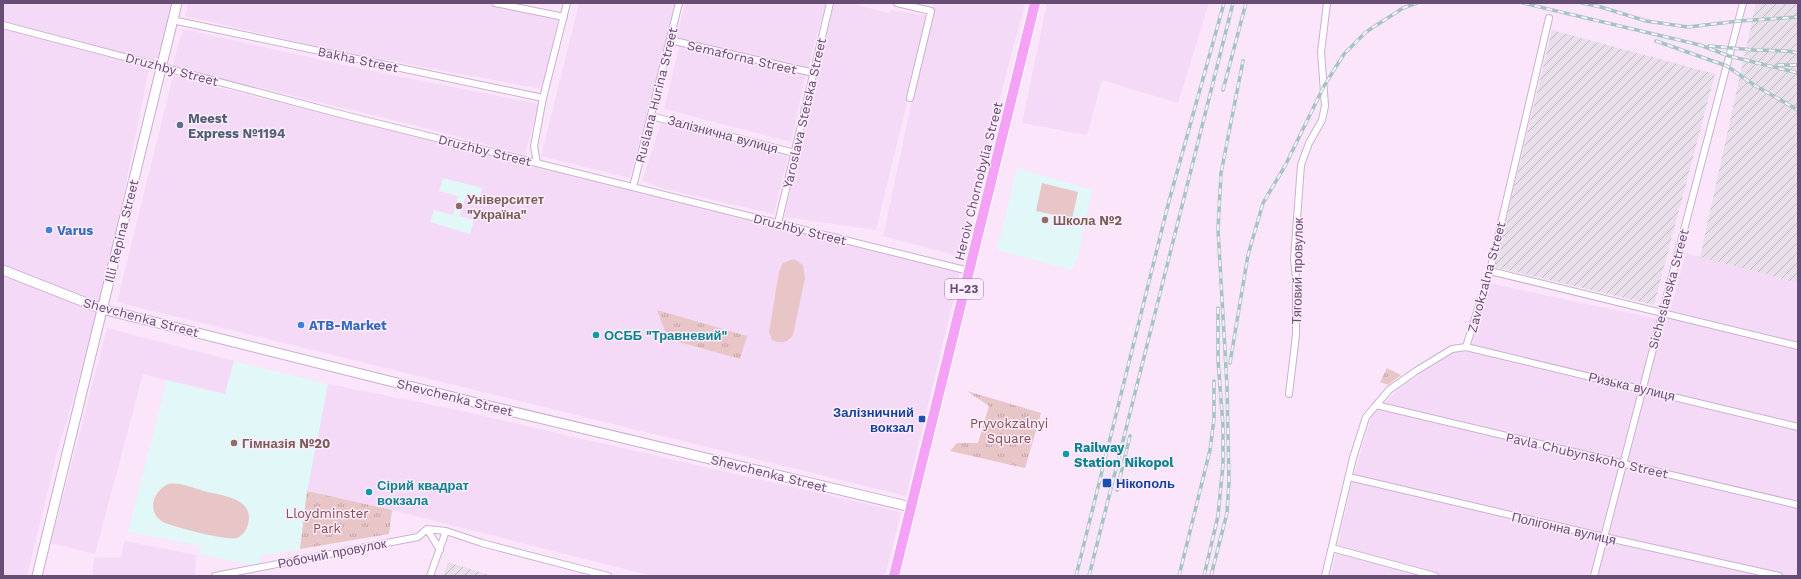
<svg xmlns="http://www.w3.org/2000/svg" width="1801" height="579" viewBox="0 0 1801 579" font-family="'Work Sans',sans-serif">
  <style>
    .residential { fill: #f5daf7 }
    .industrial { fill: url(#industrial-furrows) }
    .education { fill: #e2f7f7 }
    .green { fill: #e8c5c6 }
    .park { fill: url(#park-tufts) }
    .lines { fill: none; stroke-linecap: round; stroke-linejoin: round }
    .street-casing { stroke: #cbb1d1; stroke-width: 8 }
    .secondary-casing { stroke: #c9add1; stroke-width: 11 }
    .primary-casing { stroke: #fff; stroke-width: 12 }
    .street { stroke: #fff; stroke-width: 6 }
    .secondary { stroke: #fff; stroke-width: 9 }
    .primary { stroke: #f4a2f6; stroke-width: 10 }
    .rail-casing { stroke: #a5c4c1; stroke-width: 3.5 }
    .rail { stroke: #fdecfe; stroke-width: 2; stroke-dasharray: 6; stroke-linecap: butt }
    .service-dot { fill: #5c6f8a; stroke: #fdecfe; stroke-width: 1.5 }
    .education-dot { fill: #8d6e63; stroke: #fdecfe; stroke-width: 1.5 }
    .shop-dot { fill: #3f7fe0; stroke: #fdecfe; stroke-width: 1.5 }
    .culture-dot { fill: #0f9aa8; stroke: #fdecfe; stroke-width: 1.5 }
    .transit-dot { fill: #1a4fb4; stroke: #fdecfe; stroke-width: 1.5 }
    .labels { text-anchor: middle; stroke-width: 3; stroke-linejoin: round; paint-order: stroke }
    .shield { fill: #fdecfe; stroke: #947c9d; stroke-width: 1 }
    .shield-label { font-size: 12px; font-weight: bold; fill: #674c73 }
    .street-label { font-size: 13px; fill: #674c73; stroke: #fdecfe }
    .service-label { font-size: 13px; font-weight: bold; fill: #4e5e75; stroke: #fdecfe; text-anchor: start }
    .education-label { font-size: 13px; font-weight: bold; fill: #785e54; stroke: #fdecfe; text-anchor: start }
    .shop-label { font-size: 13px; font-weight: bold; fill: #366cbe; stroke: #fdecfe; text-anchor: start }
    .culture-label { font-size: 13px; font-weight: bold; fill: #0d838f; stroke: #fdecfe; text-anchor: start }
    .transit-label { font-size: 13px; font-weight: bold; fill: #164399; stroke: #fdecfe; text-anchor: end }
    .park-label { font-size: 13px; fill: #834e4a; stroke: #fdecfe }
  </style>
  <defs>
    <pattern id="industrial-furrows" width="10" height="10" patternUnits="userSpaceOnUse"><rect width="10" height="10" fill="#e9dfeb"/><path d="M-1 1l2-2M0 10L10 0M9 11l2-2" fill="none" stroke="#c1b7c3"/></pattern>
    <pattern id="park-tufts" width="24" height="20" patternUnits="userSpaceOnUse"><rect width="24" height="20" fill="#e8c5c6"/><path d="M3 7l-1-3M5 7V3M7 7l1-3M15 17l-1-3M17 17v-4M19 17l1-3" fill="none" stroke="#c0a2a5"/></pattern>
  </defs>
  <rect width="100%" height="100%" fill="#fae5fb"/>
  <path class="residential" d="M 3,3 L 172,3 L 161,55 L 148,73 L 103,297 L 99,301 L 93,301 L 3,266 Z
    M 188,3 L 487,3 L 558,19 L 542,89 L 336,51 L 185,16 Z
    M 579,3 L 676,3 L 630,178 L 541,156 Z
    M 686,3 L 826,3 L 807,70 L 675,39 Z
    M 834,3 L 850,3 L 889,13 L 891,10 L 928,16 L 876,230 L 784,217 Z
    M 933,3 L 1025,3 L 958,256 L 883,236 Z
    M 1047,3 L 1209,3 L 1178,103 L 1102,80 L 1087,135 L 1022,123 Z
    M 183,29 L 367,70 L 539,104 L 525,155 L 406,123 L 172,67 Z
    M 680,44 L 806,74 L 791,142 L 664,109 Z
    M 173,76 L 960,272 L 906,496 L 117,302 Z
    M 661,123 L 788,155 L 774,214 L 665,189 L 642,181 Z
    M 1686,253 L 1798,283 L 1798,576 L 1331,576 L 1352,482 L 1372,414 L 1400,388 L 1455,351 L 1471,346 L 1488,283 L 1667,321 Z
    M 3,275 L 95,311 L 98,317 L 57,453 L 27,576 L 3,576 Z
    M 107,328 L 234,361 L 225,395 L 143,374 L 95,554 L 51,543 Z
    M 328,384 L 453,409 L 901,512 L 885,576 L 652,576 L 392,510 L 307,491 Z
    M 125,541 L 196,555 L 195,576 L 92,576 L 94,558 L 121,557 Z"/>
  <path class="industrial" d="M 1756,3 L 1798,3 L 1798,283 L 1700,257 Z
    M 1552,30 L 1715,74 L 1654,305 L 1495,267 Z
    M 448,562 L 492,576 L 443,576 Z"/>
  <path class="education" d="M 1017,168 L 1092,190 L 1078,256 L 1072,270 L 997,250 Z
    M 443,178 L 482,188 L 478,202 L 465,198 L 460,216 L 474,220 L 470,234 L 430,222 L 434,210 L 453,215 L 458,196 L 439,191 Z
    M 234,361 L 328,384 L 307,491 L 392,510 L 389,534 L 260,556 L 259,566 L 199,554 L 201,546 L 128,532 L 167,380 L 225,394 Z"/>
  <path class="green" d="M 1042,183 L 1078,192 L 1072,219 L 1036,211 Z
    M 794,259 L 803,265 L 805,278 L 793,335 C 787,343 782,344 772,340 L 769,332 L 779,272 L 783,263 Z
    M 168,484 C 180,482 193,488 204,491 C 222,496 255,498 248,524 C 247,530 242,536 237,538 C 227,541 174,527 163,522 C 146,512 153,491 168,484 Z"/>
  <path class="park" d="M 657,310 L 747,336 L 740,359 L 668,339 Z
    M 1387,368 L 1401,375 L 1388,385 L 1380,382 Z
    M 967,391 L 1041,413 L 1025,468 L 950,451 L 957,443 L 978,443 L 989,406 Z
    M 307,491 L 392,510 L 389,534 L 300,549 Z"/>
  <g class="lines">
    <g class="street-casing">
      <path id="street" d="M 495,3 L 564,17
        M 897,3 L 931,11 L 910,98
        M 172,20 L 543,98
        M 3,25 L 348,116 L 969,271
        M 670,40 L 814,73
        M 651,116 L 795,153
        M 537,163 L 534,146 L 543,98 L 567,3
        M 633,187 L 679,3
        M 778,223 L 830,3
        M 1490,271 L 1798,346
        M 1466,347 L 1798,427
        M 1289,394 L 1296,335 L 1296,277 L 1294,259 L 1301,165 L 1309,143 L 1322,120 L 1325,106 L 1321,52 L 1327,3
        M 1376,405 L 1798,505
        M 1349,477 L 1604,537 L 1779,576
        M 427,529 L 440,550
        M 1332,548 L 1435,576
        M 215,576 L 418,537 L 427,529 L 446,531 L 482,543 L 608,576
        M 430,576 L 446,531
        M 1325,576 L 1353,458 L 1366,417 L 1389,390 L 1416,371 L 1452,349 L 1466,347 L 1490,271 L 1549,18
        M 1594,576 L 1743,3"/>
    </g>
    <g class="secondary-casing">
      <path id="secondary" d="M 3,270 L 102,309 L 485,405 L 911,507
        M 37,576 L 177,3"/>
    </g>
    <g class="primary-casing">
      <path id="primary" d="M 894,576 L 1035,3"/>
    </g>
    <use href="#street" class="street"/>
    <use href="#secondary" class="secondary"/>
    <use href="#primary" class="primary"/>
    <g class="rail-casing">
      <path id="rail" d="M 1523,3 L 1700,45 L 1729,56 L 1798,73
        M 1582,3 L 1601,7 L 1646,21 L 1688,27 L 1739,21 L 1798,17
        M 1656,41 L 1727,66 L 1754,85 L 1798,110
        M 1709,46 L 1754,50 L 1787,51 L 1798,53
        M 1778,65 L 1798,65
        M 1223,90 L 1246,3
        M 1230,363 L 1248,255 L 1263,203 L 1285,166 L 1324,86 L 1344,54 L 1366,32 L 1403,8 L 1417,3
        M 1117,490 L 1130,436
        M 1076,576 L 1169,201 L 1224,3
        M 1089,576 L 1233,3
        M 1179,576 L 1210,450 L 1214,419 L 1214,381
        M 1204,576 L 1218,516 L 1223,464 L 1223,426 L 1218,360 L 1218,308
        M 1211,576 L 1227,513 L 1229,481 L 1227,386 L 1218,229 L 1221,173 L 1243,61"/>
    </g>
    <use href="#rail" class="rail"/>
  </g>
  <circle class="service-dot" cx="180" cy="125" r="4"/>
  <g class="education-dot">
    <circle cx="459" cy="206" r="4"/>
    <circle cx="1045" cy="220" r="4"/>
    <circle cx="234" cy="443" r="4"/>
  </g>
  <g class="shop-dot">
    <circle cx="49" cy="230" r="4"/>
    <circle cx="301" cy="325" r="4"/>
  </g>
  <g class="culture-dot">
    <circle cx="596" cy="335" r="4"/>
    <circle cx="1066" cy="454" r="4"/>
    <circle cx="369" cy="492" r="4"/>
  </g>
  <g class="transit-dot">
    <rect x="918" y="415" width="8" height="8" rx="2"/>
    <rect x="1102" y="478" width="10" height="10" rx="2"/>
  </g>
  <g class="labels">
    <rect class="shield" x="945" y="279" width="38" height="20" rx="3"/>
    <g class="shield-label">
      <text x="964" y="293">Н-23</text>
    </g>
    <g class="street-label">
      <text transform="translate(742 57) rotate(13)" y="5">Semaforna Street</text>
      <text transform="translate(358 59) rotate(12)" y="5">Bakha Street</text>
      <text transform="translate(172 69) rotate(15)" y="5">Druzhby Street</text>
      <text transform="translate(656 95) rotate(-76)" y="5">Ruslana Hurina Street</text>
      <text transform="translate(804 113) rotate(-77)" y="5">Yaroslava Stetska Street</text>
      <text transform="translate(723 134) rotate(15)" y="5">Залізнична вулиця</text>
      <text transform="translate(485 150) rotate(14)" y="5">Druzhby Street</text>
      <text transform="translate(978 181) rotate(-76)" y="5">Heroiv Chornobylia Street</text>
      <text transform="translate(800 229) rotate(14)" y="5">Druzhby Street</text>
      <text transform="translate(121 231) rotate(-76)" y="5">Illi Repina Street</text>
      <text transform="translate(1297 271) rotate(-89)" y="5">Тяговий провулок</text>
      <text transform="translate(1486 277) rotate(-75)" y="5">Zavokzalna Street</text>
      <text transform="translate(1668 289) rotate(-75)" y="5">Sicheslavska Street</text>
      <text transform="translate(141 317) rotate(15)" y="5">Shevchenka Street</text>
      <text transform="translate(1632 386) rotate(13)" y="5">Ризька вулиця</text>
      <text transform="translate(455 397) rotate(14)" y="5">Shevchenka Street</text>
      <text transform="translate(1587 455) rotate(13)" y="5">Pavla Chubynskoho Street</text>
      <text transform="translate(769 473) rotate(14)" y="5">Shevchenka Street</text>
      <text transform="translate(1564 528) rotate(13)" y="5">Полігонна вулиця</text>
      <text transform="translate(332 553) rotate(-11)" y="5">Робочий провулок</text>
    </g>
    <g class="service-label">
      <text x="188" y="123">Meest<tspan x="188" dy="15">Express №1194</tspan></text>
    </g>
    <g class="education-label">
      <text x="467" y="204">Університет<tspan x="467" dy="15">"Україна"</tspan></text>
      <text x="1053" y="225">Школа №2</text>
      <text x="242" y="448">Гімназія №20</text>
    </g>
    <g class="shop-label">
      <text x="57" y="235">Varus</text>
      <text x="309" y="330">ATB-Market</text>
    </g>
    <g class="culture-label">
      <text x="604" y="340">ОСББ "Травневий"</text>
      <text x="1074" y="452">Railway<tspan x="1074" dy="15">Station Nikopol</tspan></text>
      <text x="377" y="490">Сірий квадрат<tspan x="377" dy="15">вокзала</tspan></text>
    </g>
    <g class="transit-label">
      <text x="914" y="417">Залізничний<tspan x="914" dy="15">вокзал</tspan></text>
      <text x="1116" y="488" text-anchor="start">Нікополь</text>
    </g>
    <g class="park-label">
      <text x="1009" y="428">Pryvokzalnyi<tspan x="1009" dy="15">Square</tspan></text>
      <text x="327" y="518">Lloydminster<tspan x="327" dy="15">Park</tspan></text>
    </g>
  </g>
  <rect width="1801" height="579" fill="none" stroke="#674c73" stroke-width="8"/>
</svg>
